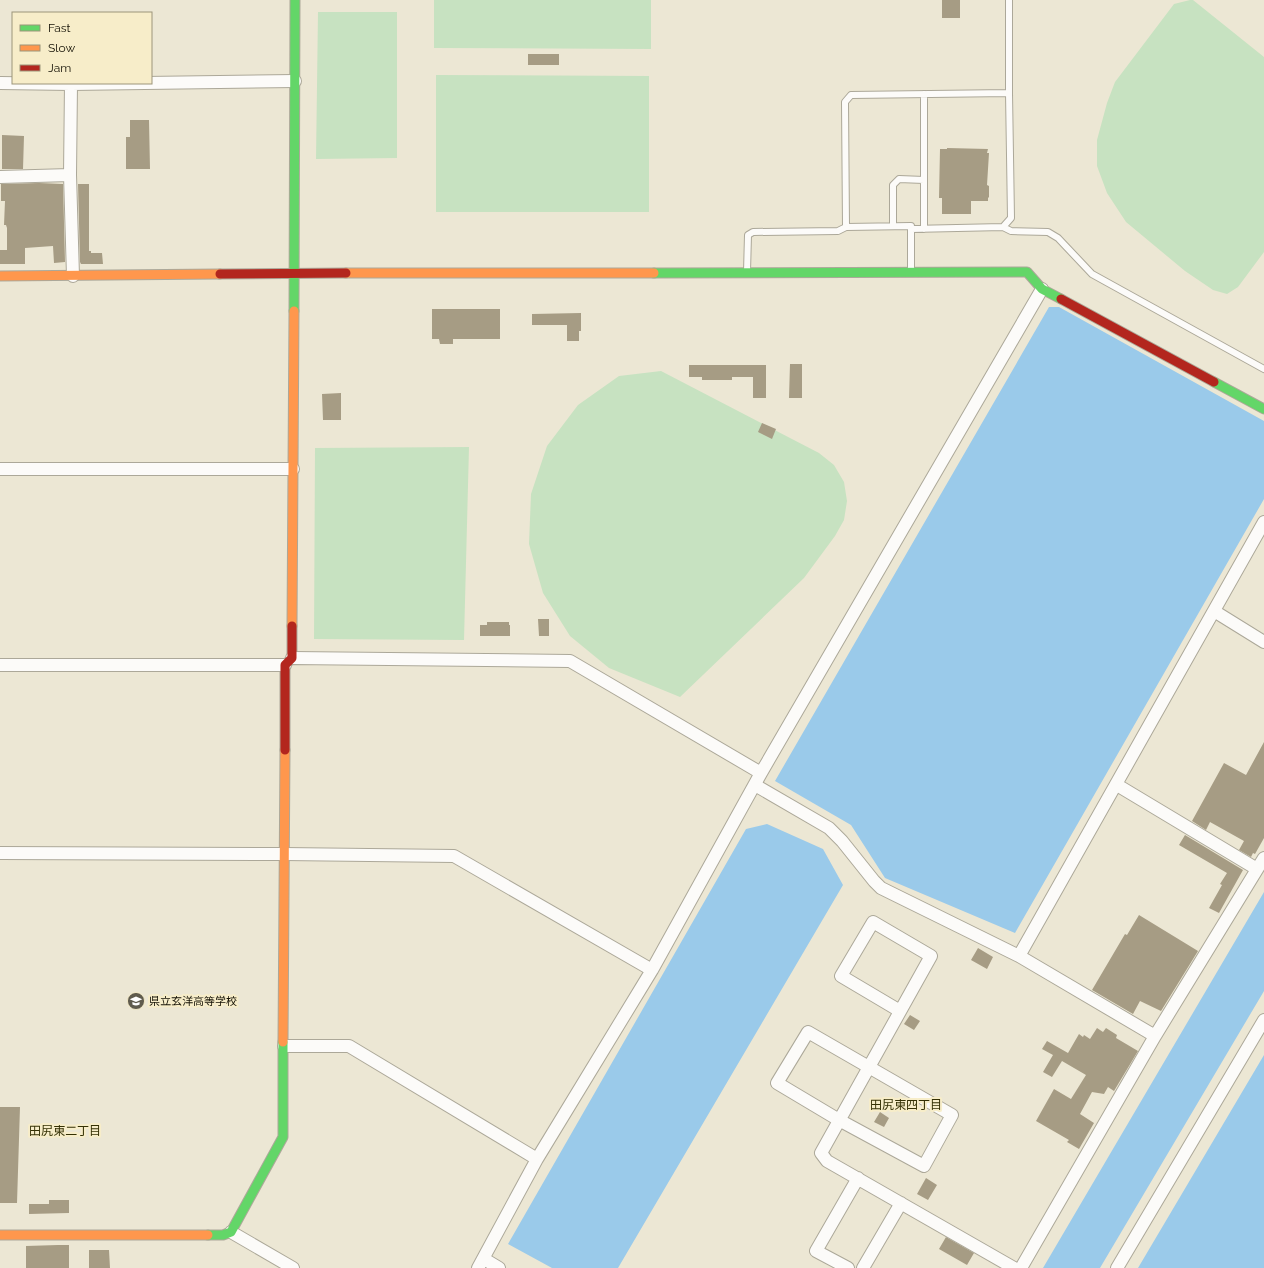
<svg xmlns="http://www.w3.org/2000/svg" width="1264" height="1268" viewBox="0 0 1264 1268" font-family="Raleway,'Noto Sans JP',sans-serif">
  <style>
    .green { fill: #c7e2c1 }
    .water { fill: #9acaea }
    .building { fill: #a69c84 }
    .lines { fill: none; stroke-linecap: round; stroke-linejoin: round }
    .lane-casing { stroke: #aca899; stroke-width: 8 }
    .street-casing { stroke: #aca899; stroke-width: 14 }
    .fast-casing { stroke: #aca899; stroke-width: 11 }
    .slow-casing { stroke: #aca899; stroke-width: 11 }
    .jam-casing { stroke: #aca899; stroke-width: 11 }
    .lane { stroke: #fcfbf9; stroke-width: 6 }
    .street { stroke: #fcfbf9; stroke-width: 12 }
    .fast { stroke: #63d668; stroke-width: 9 }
    .slow { stroke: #ff974d; stroke-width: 9 }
    .jam { stroke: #b3261e; stroke-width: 9 }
    .labels { text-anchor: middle; stroke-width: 4; stroke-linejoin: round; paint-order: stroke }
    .poi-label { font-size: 11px; fill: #131004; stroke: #f7edc9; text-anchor: start }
    .neighbourhood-label { font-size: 12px; fill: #343004; stroke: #f7edc9 }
  </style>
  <rect width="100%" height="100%" fill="#ece7d4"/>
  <path class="green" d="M 434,0 L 651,0 L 651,49 L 434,48 Z
    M 1190,0 L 1193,0 L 1264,57 L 1264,252 L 1238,287 L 1227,294 L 1213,290 L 1185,271 L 1126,222 L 1107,193 L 1097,166 L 1097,140 L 1107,103 L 1115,82 L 1174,4 Z
    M 318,12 L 397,12 L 397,158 L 316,159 Z
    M 436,75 L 649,76 L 649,212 L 436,212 Z
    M 661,371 L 819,453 L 834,465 L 844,482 L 847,501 L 844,520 L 835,536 L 804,578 L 680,697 L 609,668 L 570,636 L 543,593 L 529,544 L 531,494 L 547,446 L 578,405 L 619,376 Z
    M 469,447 L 464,640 L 314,639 L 315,448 Z"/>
  <path class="water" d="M 1049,307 L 1059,307 L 1264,421 L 1264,499 L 1015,933 L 885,878 L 851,825 L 775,781 Z
    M 767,824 L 823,849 L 843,885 L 618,1268 L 552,1268 L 508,1244 L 746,829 Z
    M 1264,892 L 1264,991 L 1100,1268 L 1043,1268 Z
    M 1264,1055 L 1264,1268 L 1138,1268 Z"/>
  <path class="building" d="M 942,0 L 960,0 L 960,18 L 942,18 Z
    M 528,54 L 559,54 L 559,65 L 528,65 Z
    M 130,120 L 149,120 L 150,169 L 126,169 L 126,137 L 130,137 Z
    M 2,135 L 24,136 L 23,169 L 2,169 Z
    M 947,148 L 988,149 L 987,153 L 989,153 L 987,185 L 989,186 L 989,198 L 988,197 L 988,201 L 971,201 L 971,214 L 942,214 L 942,198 L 939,198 L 940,149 L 947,149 Z
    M 39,183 L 63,184 L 65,262 L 54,263 L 53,246 L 25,248 L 25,264 L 0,264 L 0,250 L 7,250 L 7,228 L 6,225 L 4,225 L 5,201 L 1,201 L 1,184 Z
    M 78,184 L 89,184 L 89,251 L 91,251 L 91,253 L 102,253 L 103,264 L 81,264 L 80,262 Z
    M 432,309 L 500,309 L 500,339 L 453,339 L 453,344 L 440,344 L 439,339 L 432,339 Z
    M 581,313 L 581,331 L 579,331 L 579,341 L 567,341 L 567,325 L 532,325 L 532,314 Z
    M 790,364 L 802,364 L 802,398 L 789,398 Z
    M 689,365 L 766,365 L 766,398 L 753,398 L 753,377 L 732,377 L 732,380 L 702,380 L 702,377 L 689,377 Z
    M 341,393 L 341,420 L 323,420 L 322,394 Z
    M 762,423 L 776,429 L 772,439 L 758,432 Z
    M 538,619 L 549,619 L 549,636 L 539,636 Z
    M 487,622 L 509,622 L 509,625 L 510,625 L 510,636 L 480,636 L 480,625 L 487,625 Z
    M 1264,742 L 1264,838 L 1255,854 L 1253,853 L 1251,857 L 1239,850 L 1244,841 L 1210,822 L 1206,830 L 1192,821 L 1224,763 L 1246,775 Z
    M 1185,835 L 1243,870 L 1219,913 L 1209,908 L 1222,885 L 1220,884 L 1227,873 L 1179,845 Z
    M 1139,915 L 1198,951 L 1161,1011 L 1140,1001 L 1133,1014 L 1092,990 L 1125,934 L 1127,935 Z
    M 978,948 L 993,957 L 987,969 L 971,960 Z
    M 910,1015 L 920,1021 L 914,1030 L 904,1024 Z
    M 1097,1028 L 1103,1032 L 1106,1028 L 1117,1035 L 1116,1038 L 1138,1051 L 1114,1091 L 1108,1087 L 1104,1094 L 1092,1092 L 1080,1114 L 1094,1123 L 1079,1149 L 1067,1142 L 1069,1140 L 1036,1121 L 1054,1089 L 1071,1099 L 1086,1075 L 1062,1061 L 1052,1077 L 1043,1072 L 1053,1055 L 1042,1049 L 1047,1041 L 1068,1053 L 1079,1034 L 1083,1037 L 1084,1035 L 1090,1039 Z
    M 0,1107 L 20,1107 L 17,1203 L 0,1203 Z
    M 880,1112 L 889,1118 L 884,1127 L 874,1122 Z
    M 926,1178 L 937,1185 L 928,1200 L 917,1194 Z
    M 49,1200 L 69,1200 L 69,1213 L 29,1214 L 29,1204 L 49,1204 Z
    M 946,1237 L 974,1253 L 967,1265 L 939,1249 Z
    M 58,1245 L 69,1245 L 69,1268 L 26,1268 L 26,1246 Z
    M 89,1250 L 109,1250 L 110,1268 L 89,1268 Z"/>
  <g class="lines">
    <g class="lane-casing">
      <path id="lane" d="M 893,226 L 893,185 L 899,179 L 924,180
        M 1003,227 L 1011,218 L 1009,93
        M 911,229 L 1003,227 L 1011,231 L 1048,232 L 1058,238 L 1092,274 L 1264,369
        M 924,229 L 924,94
        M 747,272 L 748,235 L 753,232 L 838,231 L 846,227
        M 911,272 L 911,226 L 846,227 L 845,102 L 851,95 L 1009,93 L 1009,0"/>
    </g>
    <g class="street-casing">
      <path id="street" d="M 0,83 L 71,84 L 295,81
        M 71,84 L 70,175 L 73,276
        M 0,177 L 70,175
        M 0,469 L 293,469
        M 1214,611 L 1264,642
        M 292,658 L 570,661 L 761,773
        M 0,665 L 285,665
        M 755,785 L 829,828 L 842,841 L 874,881 L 881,888 L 1019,956 L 1155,1036
        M 1117,785 L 1257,869
        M 0,853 L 284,854 L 454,856 L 652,970
        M 1019,956 L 1264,522
        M 900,1011 L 841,976 L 873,922 L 931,956 L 821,1153 L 827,1161 L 1014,1268
        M 808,1032 L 952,1115 L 924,1166 L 839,1120 L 777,1083 Z
        M 284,1046 L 349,1046 L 537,1159
        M 231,1232 L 293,1268
        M 484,1259 L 499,1268
        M 478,1268 L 537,1159 L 652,970 L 761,773 L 1042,289
        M 848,1268 L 816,1251 L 858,1178
        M 863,1268 L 901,1203
        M 1021,1268 L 1155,1036 L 1264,858
        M 1117,1268 L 1264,1020"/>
    </g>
    <g class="fast-casing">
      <path id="fast" d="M 654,273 L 1027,272 L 1042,289 L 1061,299
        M 294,311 L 295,0
        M 1214,382 L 1264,409
        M 208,1235 L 223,1235 L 231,1232 L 283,1137 L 283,1042"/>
    </g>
    <g class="slow-casing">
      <path id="slow" d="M 346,273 L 654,273
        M 0,276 L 220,274
        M 292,626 L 294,311
        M 283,1042 L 285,750
        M 0,1235 L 208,1235"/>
    </g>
    <g class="jam-casing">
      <path id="jam" d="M 220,274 L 346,273
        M 1061,299 L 1214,382
        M 285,750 L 285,665 L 292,658 L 292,626"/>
    </g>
    <use href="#lane" class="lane"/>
    <use href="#street" class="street"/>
    <use href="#fast" class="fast"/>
    <use href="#slow" class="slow"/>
    <use href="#jam" class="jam"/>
  </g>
  <defs>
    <g id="school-disc" transform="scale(0.9)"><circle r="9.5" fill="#5f5b4d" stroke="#f7edc9"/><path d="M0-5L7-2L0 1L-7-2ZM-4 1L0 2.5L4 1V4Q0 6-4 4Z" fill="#fff"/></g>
  </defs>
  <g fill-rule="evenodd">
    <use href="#school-disc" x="136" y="1001"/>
  </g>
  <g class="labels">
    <g class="poi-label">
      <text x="149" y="1005">県立玄洋高等学校</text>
    </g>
    <g class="neighbourhood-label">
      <text x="906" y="1109">田尻東四丁目</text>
      <text x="65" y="1135">田尻東二丁目</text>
    </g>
  </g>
  <rect x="12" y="12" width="140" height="72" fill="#f7edc9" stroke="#9c957a"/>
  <rect x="20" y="25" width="20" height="6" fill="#63d668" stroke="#9c957a"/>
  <text x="48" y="32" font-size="12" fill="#131004">Fast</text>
  <rect x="20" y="45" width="20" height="6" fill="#ff974d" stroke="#9c957a"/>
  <text x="48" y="52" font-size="12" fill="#131004">Slow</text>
  <rect x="20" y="65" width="20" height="6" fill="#b3261e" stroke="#9c957a"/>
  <text x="48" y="72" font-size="12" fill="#131004">Jam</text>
</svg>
